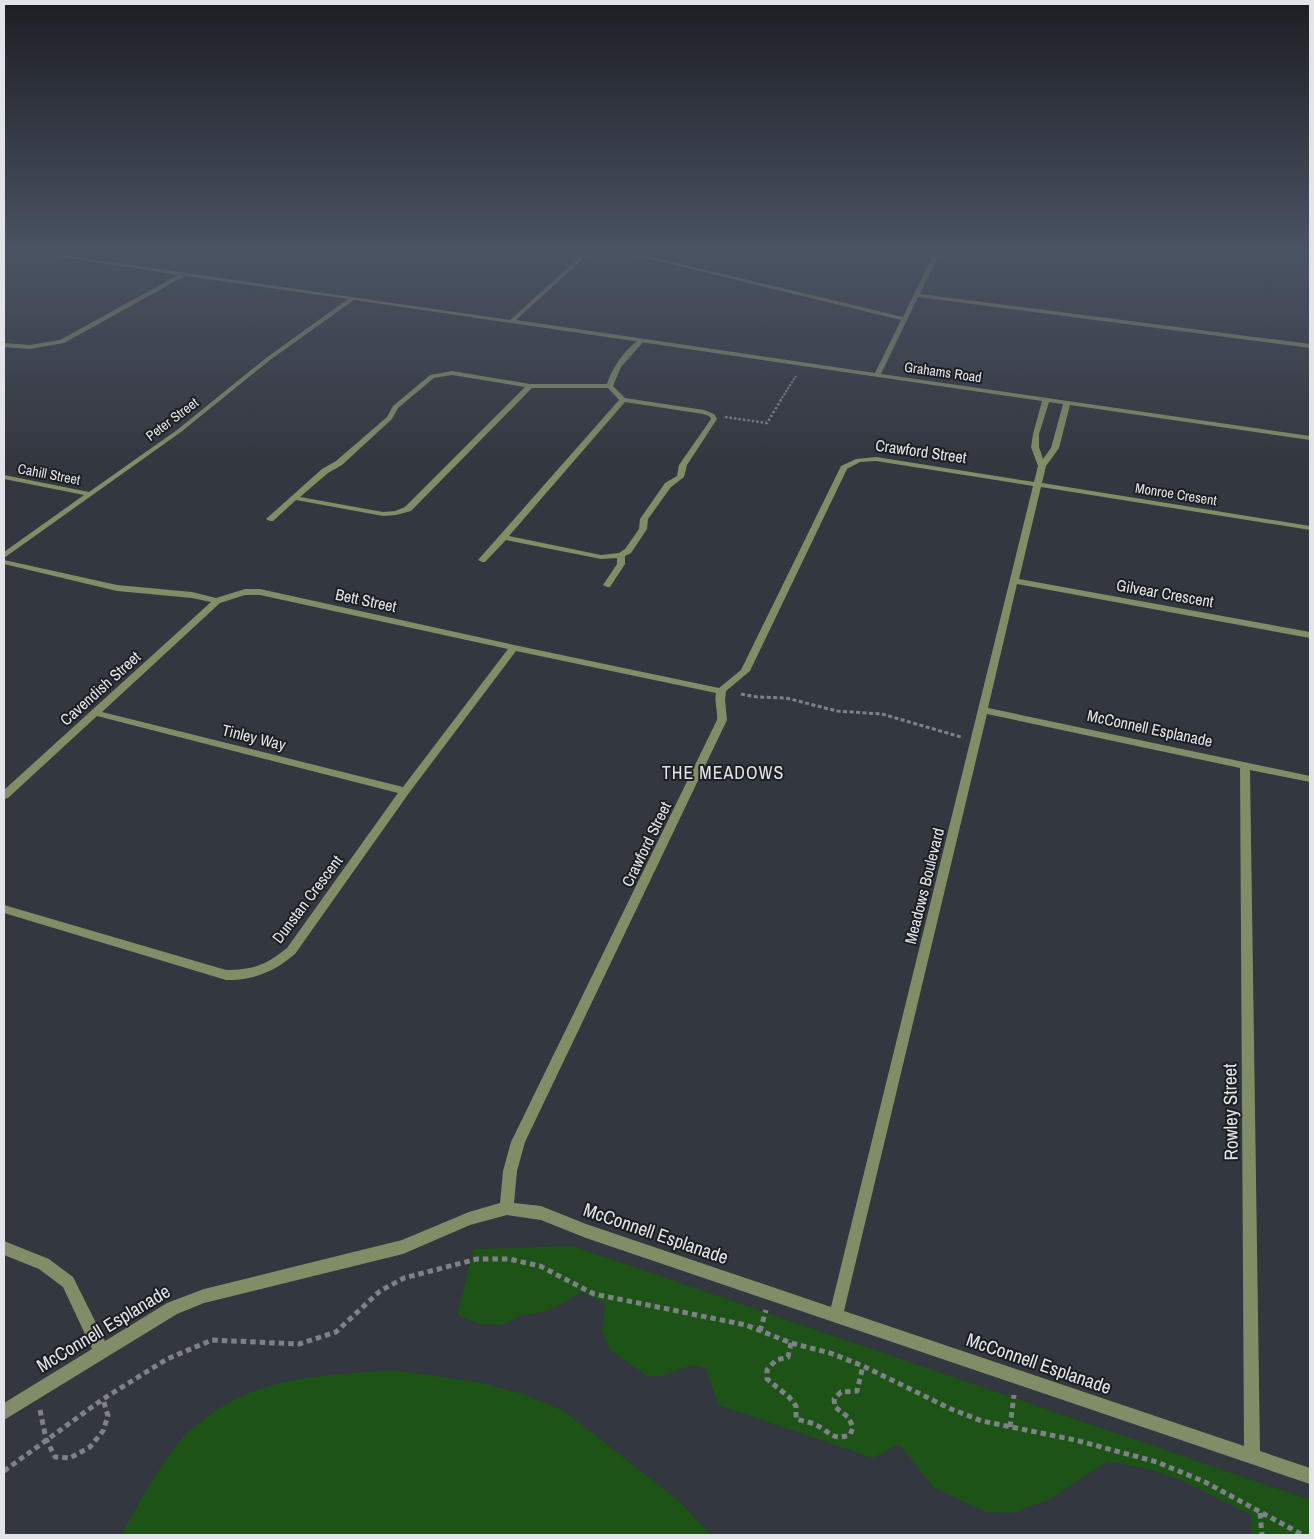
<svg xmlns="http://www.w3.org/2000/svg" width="1314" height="1539" viewBox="0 0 1314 1539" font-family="'Archivo Narrow',sans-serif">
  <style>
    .green { fill: #1d5316 }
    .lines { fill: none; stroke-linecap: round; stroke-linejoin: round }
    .path-far3 { stroke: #7e8188; stroke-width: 2; stroke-dasharray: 2.5 1; stroke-linecap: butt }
    .path-far2 { stroke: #7e8188; stroke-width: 2.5; stroke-dasharray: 2.5 2; stroke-linecap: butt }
    .path-far1 { stroke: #7e8188; stroke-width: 3; stroke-dasharray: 4 2.5; stroke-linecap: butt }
    .path { stroke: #7e8188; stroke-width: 5; stroke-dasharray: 5.5 4; stroke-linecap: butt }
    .lane { fill: #818d67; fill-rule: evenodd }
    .street { fill: #818d67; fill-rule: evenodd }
    .labels { text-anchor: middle; stroke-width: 4; stroke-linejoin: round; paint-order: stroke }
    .far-street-label { font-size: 14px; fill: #e1e4e9; stroke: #1c1e22 }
    .street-label { font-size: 16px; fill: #e1e4e9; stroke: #1c1e22 }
    .neighbourhood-label { font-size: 18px; letter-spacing: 1px; fill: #e1e4e9; stroke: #1c1e22 }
    .near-street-label { font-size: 19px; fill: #e1e4e9; stroke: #1c1e22 }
  </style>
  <rect width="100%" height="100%" fill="#33373f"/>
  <path class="green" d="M 572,1246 L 1310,1500 L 1310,1535 L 1251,1535 L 1251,1515 L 1183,1481 L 1152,1470 L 1108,1461 L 1048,1500 L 1012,1513 L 986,1512 L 933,1487 L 899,1444 L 873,1458 L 718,1405 L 706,1369 L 692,1365 L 662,1376 L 647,1376 L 610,1350 L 602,1331 L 605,1303 L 581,1292 L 554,1308 L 534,1314 L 521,1315 L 503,1325 L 479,1324 L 457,1315 L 474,1249 Z
    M 392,1370 L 477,1382 L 523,1394 L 564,1411 L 680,1502 L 711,1535 L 121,1535 C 139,1503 160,1464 184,1436 C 189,1430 196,1426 202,1421 C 258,1375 323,1376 392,1370 Z"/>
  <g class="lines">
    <path class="path-far3" d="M 780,401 L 796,376"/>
    <path class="path-far2" d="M 725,417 L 767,423 L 781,400"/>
    <path class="path-far1" d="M 741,694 L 757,697 L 786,698 L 837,711 L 882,714 L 961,737"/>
    <path class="path" d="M 760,1331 L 766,1310
      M 791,1343 L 788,1357 L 776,1360 L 767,1370 L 767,1379 L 789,1397 L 796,1406 L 796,1419 C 803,1421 810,1422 816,1425 C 831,1432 831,1441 850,1435 L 853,1427 L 848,1417 L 835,1407 L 834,1399 L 841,1392 L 857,1391 L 863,1366
      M 40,1410 L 46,1439 L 55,1457 L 70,1458 L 90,1447 L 103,1431 L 108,1416 L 103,1399
      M 1010,1427 L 1014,1395
      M 4,1471 L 103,1399 L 167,1359 L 212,1340 L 299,1344 L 336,1332 L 380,1291 L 404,1278 L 477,1259 L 509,1259 L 540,1266 L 594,1294 L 746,1325 L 791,1343 L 830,1353 L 863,1366 L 951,1409 L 982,1421 L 1075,1440 L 1157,1462 L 1205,1482 L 1303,1535
      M 1260,1513 L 1262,1535"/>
    <path class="lane" d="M 641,339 L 644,341 L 621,367 L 613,386 L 625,398 L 704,410 L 714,414 L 717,419 L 687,465 L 684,477 L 671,487 L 648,519 L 647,529 L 631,553 L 625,556 L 625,564 L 610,587 L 607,587 L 603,585 L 617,564 L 617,558 L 601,559 L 506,540 L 485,562 L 482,562 L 478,560 L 619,400 L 608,388 L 532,388 L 411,511 L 396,515 L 383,516 L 296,500 L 273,521 L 270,521 L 266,519 L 322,469 L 336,461 L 387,417 L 393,406 L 430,375 L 452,371 L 530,384 L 607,384 C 612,368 626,347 641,339 ZM 452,375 L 525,387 L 405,507 L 395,511 L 383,512 L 300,497 L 328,473 L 342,465 L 392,419 L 398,408 L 434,378 ZM 625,402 L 703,414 L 709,416 L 711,419 L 679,465 L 677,476 L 665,483 L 640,519 L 639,529 L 625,549 L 619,553 L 601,555 L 509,536 Z"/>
    <path class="street" d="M 4,248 L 16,248 L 510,320 L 590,248 L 595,248 L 516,320 L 875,373 L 901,320 L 605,248 L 614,248 L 903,317 L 931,259 L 927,254 L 908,248 C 920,247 929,249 937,259 L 920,294 L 1310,344 L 1310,348 L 918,297 L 881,374 L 1310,436 L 1310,440 L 1070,405 L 1059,448 L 1046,466 L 1042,483 L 1310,526 L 1310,530 L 1041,487 L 1019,579 L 1310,632 L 1310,638 L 1017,584 L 988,708 L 1310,776 L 1310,782 L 1250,770 L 1260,1451 L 1310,1468 L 1310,1484 L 586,1238 L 541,1220 L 507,1215 L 470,1225 L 403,1254 L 204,1303 L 177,1314 L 4,1420 L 4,1403 L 92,1349 L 63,1287 L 39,1269 L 4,1255 L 4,1241 L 49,1259 L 73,1277 L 105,1341 L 167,1303 L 204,1289 L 402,1240 L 469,1212 L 500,1203 L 503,1171 L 511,1142 L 717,720 C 718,711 714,702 716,693 L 516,651 L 409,793 L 295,954 C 274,972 254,980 226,980 L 4,913 L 4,905 L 226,970 C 253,970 266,965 287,948 L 398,793 L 97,716 L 8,798 L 4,799 L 4,790 L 211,602 L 192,598 L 117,591 L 4,564 L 4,560 L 117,585 L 192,592 L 216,598 L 245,589 L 260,589 L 514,645 L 719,688 L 741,670 L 841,466 L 856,459 L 876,457 L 1034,482 L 1038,466 L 1031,447 L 1033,434 L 1042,401 L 354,300 L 270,360 L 181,432 L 4,558 L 4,552 L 84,495 L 4,479 L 4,475 L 89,492 L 177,430 L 266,358 L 348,299 L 185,276 L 64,343 L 30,349 L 4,347 L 4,343 L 30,345 L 60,340 L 178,275 ZM 1049,402 L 1063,404 L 1051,448 L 1043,459 L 1039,447 L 1039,434 ZM 876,461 L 1033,486 L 831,1307 L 586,1224 L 541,1206 L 514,1203 L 517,1171 L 525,1142 L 727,720 L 725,700 L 726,691 L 750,671 L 847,469 L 860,462 ZM 245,595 L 260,595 L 508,649 L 403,787 L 102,712 L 220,603 ZM 987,714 L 1240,768 L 1244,1446 L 844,1311 Z"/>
  </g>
  <linearGradient id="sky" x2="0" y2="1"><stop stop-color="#1c1e23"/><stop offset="0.54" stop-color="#4a5363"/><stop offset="1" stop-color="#4a5363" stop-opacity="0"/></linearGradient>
  <rect width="1314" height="463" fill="url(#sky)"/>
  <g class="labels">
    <g class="far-street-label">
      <text transform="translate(943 372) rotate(8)" y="5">Grahams Road</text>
      <text transform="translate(172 419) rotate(-37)" y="5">Peter Street</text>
      <text transform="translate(49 474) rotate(11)" y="5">Cahill Street</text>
      <text transform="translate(1176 494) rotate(9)" y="5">Monroe Cresent</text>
    </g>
    <g class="street-label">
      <text transform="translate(921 451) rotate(8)" y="6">Crawford Street</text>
      <text transform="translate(1165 593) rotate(10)" y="6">Gilvear Crescent</text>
      <text transform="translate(366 600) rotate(12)" y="6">Bett Street</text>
      <text transform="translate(100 688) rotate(-42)" y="6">Cavendish Street</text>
      <text transform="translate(1150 728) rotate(12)" y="6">McConnell Esplanade</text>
      <text transform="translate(254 737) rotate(14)" y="6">Tinley Way</text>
      <text transform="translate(646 844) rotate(-64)" y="6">Crawford Street</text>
      <text transform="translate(924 886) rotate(-76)" y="6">Meadows Boulevard</text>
      <text transform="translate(307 899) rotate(-53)" y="6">Dunstan Crescent</text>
    </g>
    <g class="neighbourhood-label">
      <text x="723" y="779">THE MEADOWS</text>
    </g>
    <g class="near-street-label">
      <text transform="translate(1230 1112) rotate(-91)" y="7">Rowley Street</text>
      <text transform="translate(656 1233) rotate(19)" y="7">McConnell Esplanade</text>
      <text transform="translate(103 1328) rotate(-31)" y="7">McConnell Esplanade</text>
      <text transform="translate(1039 1363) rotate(19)" y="7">McConnell Esplanade</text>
    </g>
  </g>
  <rect width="1314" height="1539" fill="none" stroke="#e1e4e9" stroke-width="10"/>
</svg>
